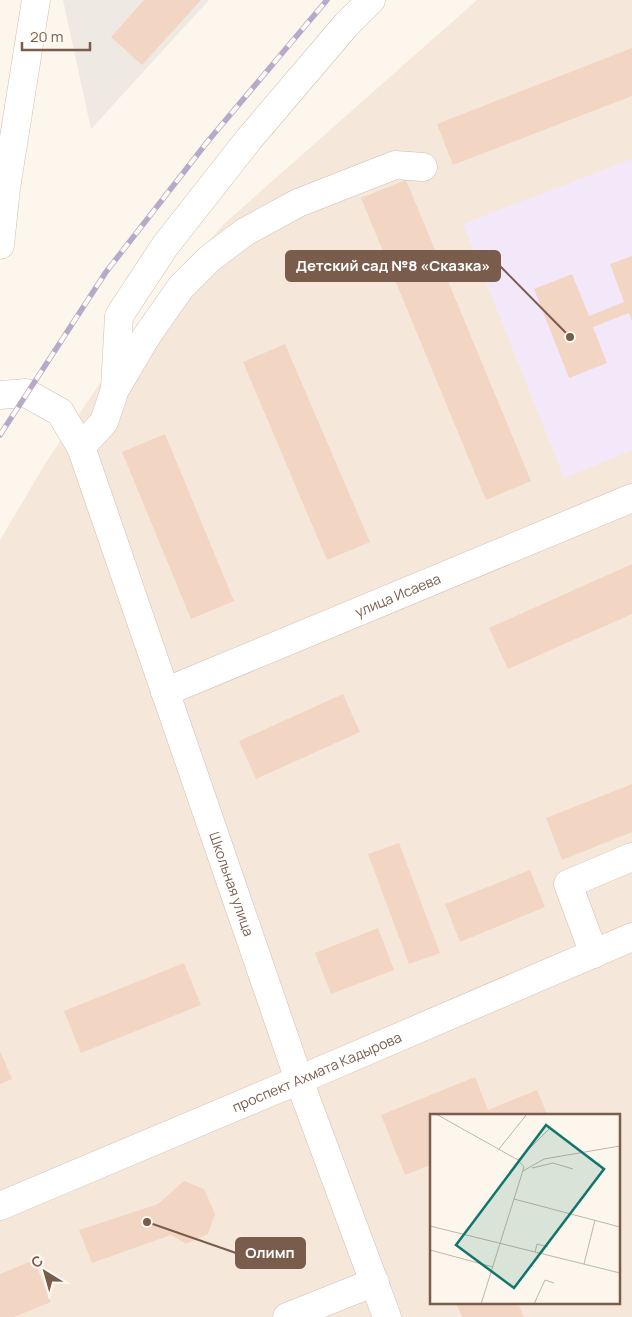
<svg xmlns="http://www.w3.org/2000/svg" width="632" height="1317" viewBox="0 0 632 1317" font-family="Manrope,sans-serif">
  <style>
    .residential { fill: #f5e8da; fill-rule: evenodd }
    .industrial { fill: #efe9e4 }
    .education { fill: #f3e8fa }
    .building { fill: #f3d5c3 }
    .lines { fill: none; stroke-linecap: round; stroke-linejoin: round }
    .minor-casing { stroke: #d1beb0; stroke-width: 29 }
    .minor { stroke: #fff; stroke-width: 28 }
    .rail-casing { stroke: #b9a8c9; stroke-width: 5.5 }
    .rail { stroke: #fffaf3; stroke-width: 4; stroke-dasharray: 11; stroke-linecap: butt }
    .labels { text-anchor: middle; stroke-width: 4; stroke-linejoin: round; paint-order: stroke }
    .street-label { font-size: 14px; fill: #7a5c4d; stroke: #fffaf3 }
    .inset-road { fill: none; stroke: #c5b3a7; stroke-width: 1 }
    .view { fill: #0f766e; fill-opacity: 0.15; stroke: #0f766e; stroke-width: 2.5 }
    .inset-edge { fill: none; stroke: #7a5c4d; stroke-width: 2.5 }
    .leader { fill: none; stroke: #7a5c4d; stroke-width: 2 }
    .callout-dot { fill: #7a5c4d; stroke: #fffaf3; stroke-width: 2 }
    .callout { fill: #7a5c4d; stroke: #7a5c4d; stroke-width: 2 }
    .callout-label { font-size: 15px; text-anchor: middle; font-weight: bold; fill: #fff }
  </style>
  <rect width="100%" height="100%" fill="#fdf6ec"/>
  <path class="residential" d="M 477,0 L 632,0 L 632,1317 L 0,1317 L 0,540 L 48,459 L 165,289 L 225,223 ZM 431,1116 L 618,1116 L 618,1303 L 431,1303 Z"/>
  <path class="industrial" d="M 63,0 L 209,0 L 91,129 Z"/>
  <path class="education" d="M 632,159 L 632,450 L 564,478 L 463,224 Z"/>
  <path class="building" d="M 144,0 L 201,0 L 142,65 L 111,37 Z
    M 632,48 L 632,96 L 453,165 L 437,124 Z
    M 406,180 L 531,481 L 486,500 L 361,198 Z
    M 632,256 L 632,321 L 629,313 L 593,327 L 607,363 L 569,378 L 534,289 L 572,274 L 589,316 L 624,302 L 610,264 Z
    M 285,344 L 370,542 L 327,560 L 243,362 Z
    M 165,434 L 234,601 L 191,619 L 122,452 Z
    M 632,564 L 632,614 L 508,669 L 489,628 Z
    M 343,694 L 360,732 L 256,779 L 239,741 Z
    M 632,784 L 632,832 L 562,860 L 546,818 Z
    M 399,843 L 440,953 L 409,964 L 368,854 Z
    M 530,870 L 545,907 L 460,942 L 445,904 Z
    M 378,928 L 394,970 L 331,994 L 315,953 Z
    M 184,963 L 201,1005 L 81,1053 L 64,1011 Z
    M 0,1051 L 12,1079 L 0,1084 Z
    M 475,1077 L 488,1110 L 537,1090 L 548,1116 L 431,1116 L 431,1165 L 405,1175 L 381,1115 Z
    M 184,1181 L 204,1189 L 215,1214 L 208,1234 L 186,1244 L 171,1235 L 92,1263 L 79,1230 L 158,1204 Z
    M 34,1260 L 51,1302 L 14,1317 L 0,1317 L 0,1274 Z
    M 456,1303 L 518,1303 L 524,1317 L 462,1317 Z"/>
  <g class="lines">
    <g class="minor-casing">
      <g id="minor">
        <path d="M 0,245 L 6,188 L 36,0"/>
        <path d="M 117,386 L 146,337 L 181,287 L 209,259 L 245,232 L 298,203 L 395,165 L 423,167"/>
        <path id="s1" d="M 0,395 L 26,393 L 60,412 L 81,447 L 299,1080 L 387,1317"/>
        <path d="M 81,447 L 104,422 L 115,389 L 119,316 L 165,246 L 249,139 L 346,25 L 371,0"/>
        <path id="s2" d="M 165,692 L 632,498"/>
        <path d="M 594,954 L 568,884 L 632,857"/>
        <path id="s3" d="M 0,1206 L 299,1080 L 632,937"/>
        <path d="M 287,1317 L 375,1282"/>
      </g>
    </g>
    <use href="#minor" class="minor"/>
    <g class="rail-casing">
      <path id="rail" d="M 0,435 L 106,272 L 208,141 L 327,0"/>
    </g>
    <use href="#rail" class="rail"/>
  </g>
  <g class="labels">
    <g class="street-label">
      <text dy="5" stroke="none"><textPath href="#s2" startOffset="252">улица Исаева</textPath></text>
      <text dy="5" stroke="none"><textPath href="#s1" startOffset="568">Школьная улица</textPath></text>
      <text dy="5" stroke="none"><textPath href="#s3" startOffset="344">проспект Ахмата Кадырова</textPath></text>
    </g>
  </g>
  <g transform="translate(430 1114)">
    <rect width="190" height="190" fill="#fdf6ec"/>
    <path class="inset-road" d="M 6,0 L 88,46 L 94,53 L 51,190M 69,35 L 97,0M 88,46 L 120,14M 102,54 L 123,49 L 143,55M 93,57 L 114,45 L 190,32M 84,85 L 190,113M 0,112 L 190,159M 0,136 L 63,153M 105,138 L 107,130 L 118,133M 154,150 L 165,106M 104,190 L 115,166 L 124,169"/>
    <path class="view" d="M 116,11 L 174,55 L 84,174 L 26,131 Z"/>
    <rect width="190" height="190" class="inset-edge"/>
  </g>
  <path class="leader" d="M570 337L500 266M147 1222L236 1253"/>
  <g class="callout-dot">
    <circle cx="570" cy="337" r="5"/>
    <circle cx="147" cy="1222" r="5"/>
  </g>
  <g class="callout">
    <rect x="286" y="251" width="214" height="30" rx="5"/>
    <rect x="236" y="1238" width="69" height="30" rx="5"/>
  </g>
  <g class="callout-label">
    <text x="393" y="271">Детский сад №8 «Сказка»</text>
    <text x="270" y="1258">Олимп</text>
  </g>
  <g transform="translate(45 1272) rotate(323)" stroke="#fffaf3" stroke-width="4" paint-order="stroke">
  <path d="M0-4L9 19L0 12L-9 19Z" fill="#7a5c4d"/>
  <text y="-8" font-size="14" font-weight="bold" text-anchor="middle" fill="#7a5c4d">С</text>
  </g>
  <path d="M22 42v8h68v-8" fill="none" stroke="#7a5c4d" stroke-width="2.5"/>
  <text x="30" y="42" font-size="15" fill="#7a5c4d" stroke="#fffaf3" stroke-width="4" paint-order="stroke">20 m</text>
</svg>
